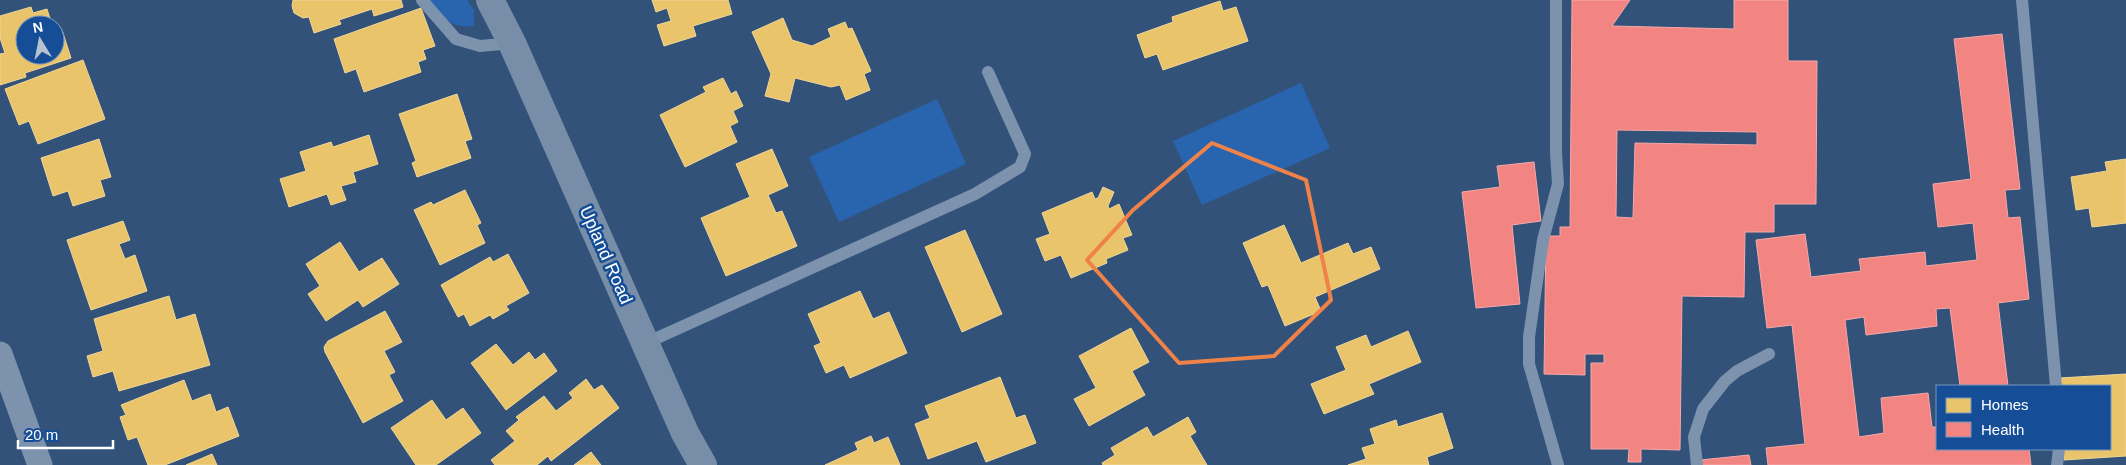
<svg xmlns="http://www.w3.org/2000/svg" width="2126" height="465" viewBox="0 0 2126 465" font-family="Arial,sans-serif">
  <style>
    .green { fill: #2965ae }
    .homes { fill: #e9c46a; stroke: #f0d697 }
    .health { fill: #f28482; stroke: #f6a9a8; fill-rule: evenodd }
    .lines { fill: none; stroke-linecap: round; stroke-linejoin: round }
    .service { stroke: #7c92ad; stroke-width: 12 }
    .minor { stroke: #7c92ad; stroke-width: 25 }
    .secondary { stroke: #788ea8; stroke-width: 28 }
    .marked { fill: none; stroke: #ee8249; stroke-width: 4; stroke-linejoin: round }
    .labels { text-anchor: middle; stroke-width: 5; stroke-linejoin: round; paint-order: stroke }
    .street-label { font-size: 18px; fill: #fff; stroke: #154e97 }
  </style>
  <rect width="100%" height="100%" fill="#32527a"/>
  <path class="green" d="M 428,0 L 467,0 L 474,10 L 474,26 C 450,29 443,17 428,0 Z
    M 1301,83 L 1330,148 L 1202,205 L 1173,141 Z
    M 937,99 L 966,164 L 839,222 L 809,157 Z"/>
  <path class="homes" d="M 293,0 L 401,0 L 403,7 L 374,16 L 372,9 L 339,20 L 341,24 L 314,33 L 309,17 L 303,18 L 294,13 L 292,6 Z
    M 652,0 L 728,0 L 732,14 L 693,26 L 696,36 L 664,46 L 657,25 L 671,21 L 667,8 L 656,12 Z
    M 1220,1 L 1223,11 L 1236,7 L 1248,41 L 1163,70 L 1157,54 L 1145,58 L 1137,35 L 1173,22 L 1172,17 Z
    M 31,7 L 33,13 L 47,9 L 52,25 L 25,25 L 25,55 L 55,55 L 55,32 L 62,30 L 71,58 L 25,73 L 26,77 L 0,85 L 0,54 L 5,53 L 0,38 L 0,16 Z
    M 421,8 L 435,46 L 423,50 L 426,59 L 418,62 L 421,72 L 364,92 L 356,69 L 345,73 L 334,39 Z
    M 783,18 L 792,40 L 812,46 L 831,37 L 828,29 L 845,22 L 848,29 L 852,28 L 871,71 L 864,74 L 870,90 L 846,100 L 840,85 L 831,87 L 795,78 L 789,102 L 765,96 L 771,74 L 752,32 Z
    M 83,60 L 105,119 L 38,144 L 29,121 L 19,125 L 5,89 Z
    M 723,78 L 731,94 L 736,91 L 743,106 L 733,111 L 738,122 L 730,126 L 737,142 L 685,167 L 660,115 L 706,92 L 703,87 Z
    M 457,94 L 472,139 L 465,141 L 471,158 L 417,177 L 412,163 L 416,161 L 399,114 Z
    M 369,135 L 378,164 L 353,172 L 356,182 L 341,186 L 346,200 L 331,205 L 327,194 L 289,207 L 280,179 L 306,171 L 300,152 L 331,142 L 333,147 Z
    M 99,139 L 111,177 L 100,180 L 105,196 L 73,206 L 68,191 L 53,196 L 41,158 Z
    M 772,149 L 788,186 L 768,195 L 776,213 L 782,211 L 797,246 L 726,276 L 701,218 L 750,197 L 736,164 Z
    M 2126,159 L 2126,223 L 2092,227 L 2089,208 L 2076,210 L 2071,177 L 2107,171 L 2105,162 Z
    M 1103,187 L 1114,192 L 1108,206 L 1109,209 L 1119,204 L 1132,235 L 1123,238 L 1128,250 L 1106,259 L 1107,263 L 1071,278 L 1061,255 L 1045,261 L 1036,239 L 1050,234 L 1042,213 L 1092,192 L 1095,199 L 1098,198 Z
    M 465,190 L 481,223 L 477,225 L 485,243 L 440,265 L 414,210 L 431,202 L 433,205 Z
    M 123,221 L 130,240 L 119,244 L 125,259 L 135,255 L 147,291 L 91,310 L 67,240 Z
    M 1284,225 L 1301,263 L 1348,243 L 1353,254 L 1371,247 L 1380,269 L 1315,297 L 1321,311 L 1285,326 L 1268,285 L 1262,287 L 1243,243 Z
    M 965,230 L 1002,314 L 962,332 L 925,247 Z
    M 340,242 L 359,272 L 382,258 L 399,284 L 363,307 L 358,300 L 326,321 L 308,294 L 320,286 L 306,264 Z
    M 508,254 L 529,293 L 506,306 L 509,310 L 493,319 L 490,315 L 470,326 L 464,314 L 458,317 L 441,285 L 490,257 L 493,262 Z
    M 860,291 L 873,319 L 889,312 L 907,353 L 850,378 L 844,365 L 826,373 L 814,346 L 821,343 L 808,314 Z
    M 169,296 L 176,320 L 195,314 L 210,365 L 119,391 L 113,371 L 93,377 L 87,356 L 103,351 L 94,319 Z
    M 385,311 L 402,342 L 384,351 L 395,372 L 389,375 L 403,401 L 363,423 L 325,352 L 324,347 L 328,341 Z
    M 1131,328 L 1149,362 L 1132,371 L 1145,395 L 1089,426 L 1074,399 L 1096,388 L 1079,356 Z
    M 1408,331 L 1421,362 L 1369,384 L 1374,394 L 1324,414 L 1311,384 L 1346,370 L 1336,347 L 1366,335 L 1371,347 Z
    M 496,344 L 513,365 L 529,352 L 535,360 L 544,353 L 557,371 L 506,410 L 471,363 Z
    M 2126,374 L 2126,456 L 2064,460 L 2063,449 L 2110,449 L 2110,386 L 2060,386 L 2060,378 Z
    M 1000,377 L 1016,418 L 1025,415 L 1036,443 L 986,462 L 977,441 L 928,459 L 915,424 L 930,418 L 925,406 Z
    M 586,379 L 594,390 L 602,385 L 619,408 L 551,461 L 548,456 L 537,465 L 495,465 L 491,460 L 515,441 L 506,431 L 519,420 L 516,417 L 544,396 L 556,411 L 573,398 L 569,393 Z
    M 184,380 L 192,401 L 210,394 L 216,412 L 228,407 L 239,436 L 165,465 L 148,465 L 137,437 L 128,440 L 120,417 L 126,415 L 121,405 Z
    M 432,400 L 446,420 L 463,408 L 481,433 L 436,465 L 416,465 L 391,428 Z
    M 1442,413 L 1453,448 L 1427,457 L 1429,465 L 1348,465 L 1366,459 L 1362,448 L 1375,444 L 1370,429 L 1396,420 L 1398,427 Z
    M 1188,417 L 1196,432 L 1190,436 L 1207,465 L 1103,465 L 1102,463 L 1115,455 L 1111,448 L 1147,427 L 1153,437 Z
    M 871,436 L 874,443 L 888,437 L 900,465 L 825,465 L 858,450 L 855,443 Z
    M 591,452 L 601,465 L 574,465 Z
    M 212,454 L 217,465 L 186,465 Z"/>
  <path class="health" d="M 1572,0 L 1630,0 L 1612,26 L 1734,29 L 1734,0 L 1788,0 L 1788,61 L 1817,61 L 1816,204 L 1774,204 L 1774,232 L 1745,232 L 1744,297 L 1682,296 L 1680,450 L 1641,449 L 1641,462 L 1628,462 L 1629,449 L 1591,449 L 1591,363 L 1604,363 L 1604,354 L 1585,354 L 1585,375 L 1544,374 L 1546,236 L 1560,236 L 1560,227 L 1570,227 ZM 1617,130 L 1757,132 L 1757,145 L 1635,143 L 1633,218 L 1616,217 Z
    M 2002,34 L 2020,189 L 2005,190 L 2008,218 L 2020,217 L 2029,299 L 1998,303 L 2008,386 L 1960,386 L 1950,308 L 1936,309 L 1937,326 L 1866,335 L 1864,317 L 1845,320 L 1859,437 L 1884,433 L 1881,398 L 1928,393 L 1932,427 L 1937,427 L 1937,449 L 2029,449 L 2031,465 L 1768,465 L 1766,448 L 1805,444 L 1792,325 L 1767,328 L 1756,240 L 1805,234 L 1811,277 L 1861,271 L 1859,259 L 1925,252 L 1926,266 L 1977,260 L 1973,223 L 1938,227 L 1933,184 L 1971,179 L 1954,39 Z
    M 1534,162 L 1541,221 L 1512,225 L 1520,304 L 1476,308 L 1462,192 L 1500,187 L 1497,166 Z
    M 1749,455 L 1751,465 L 1701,465 L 1700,460 Z"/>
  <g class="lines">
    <path class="service" d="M 422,0 L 456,39 L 480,46 L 512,43
      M 1556,0 L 1556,153 L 1558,184 L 1543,240 L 1529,337 L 1529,364 L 1558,465
      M 2022,0 L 2056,386
      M 646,343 L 975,194 L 1020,167 L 1025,154 L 988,72
      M 1697,465 L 1694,437 L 1703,409 L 1725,381 L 1737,371 L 1769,354
      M 2057,465 L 2059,449"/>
    <path class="minor" d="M 0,354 L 40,465"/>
    <path class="secondary" d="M 490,0 L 512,43 L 685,433 L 703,465"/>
  </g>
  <path class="marked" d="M 1212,143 L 1306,180 L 1331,300 L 1274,356 L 1179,363 L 1087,260 L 1133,210 Z"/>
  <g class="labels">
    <g class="street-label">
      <text transform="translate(606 255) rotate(66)" y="6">Upland Road</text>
    </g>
  </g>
  <rect x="1936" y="385" width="175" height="65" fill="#154e97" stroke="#7395c1"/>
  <rect x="1946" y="398" width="25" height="15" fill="#e9c46a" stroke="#7395c1"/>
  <text x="1981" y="410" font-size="15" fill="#ffffff">Homes</text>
  <rect x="1946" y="422" width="25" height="15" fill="#f28482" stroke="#7395c1"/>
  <text x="1981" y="435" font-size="15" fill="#ffffff">Health</text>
  <g transform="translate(40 40) rotate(350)"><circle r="24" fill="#154e97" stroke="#7395c1"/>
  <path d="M0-4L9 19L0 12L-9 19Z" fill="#b7c2d0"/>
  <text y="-8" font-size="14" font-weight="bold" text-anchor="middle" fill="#ffffff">N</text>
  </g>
  <path d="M18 440v8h95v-8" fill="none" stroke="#ffffff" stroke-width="2.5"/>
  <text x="25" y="440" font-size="15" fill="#ffffff" stroke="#154e97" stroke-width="4" paint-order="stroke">20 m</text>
</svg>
